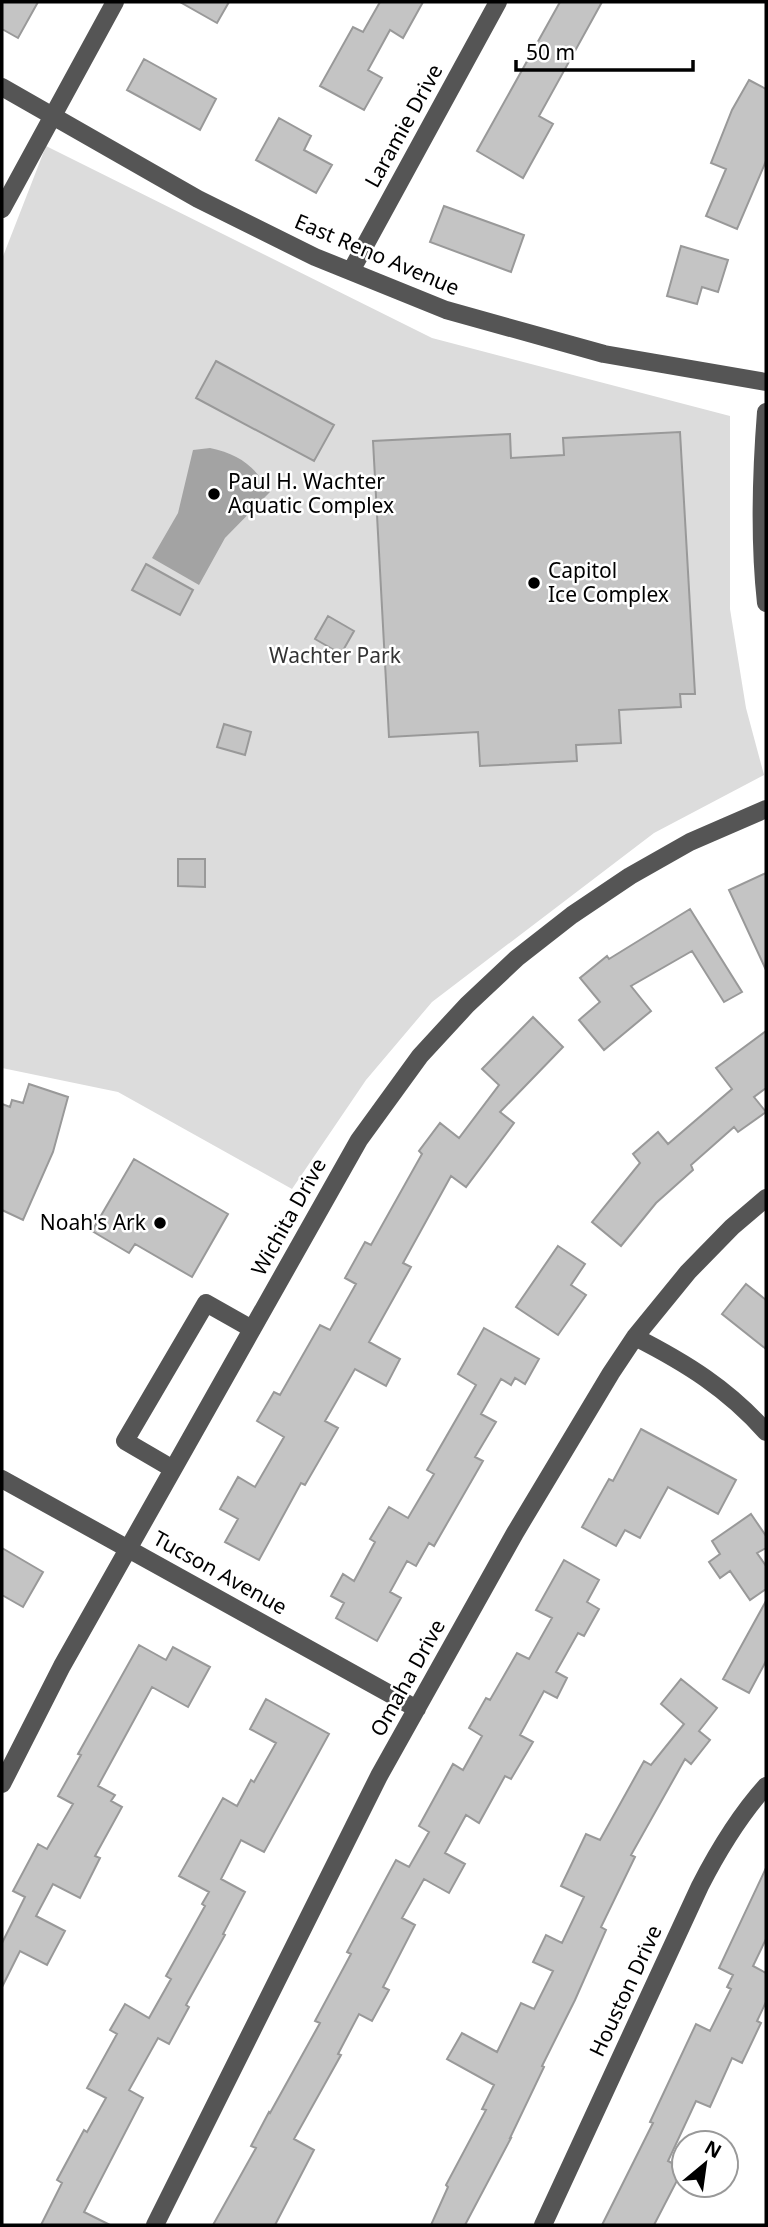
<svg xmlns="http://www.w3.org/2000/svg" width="768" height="2227" viewBox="0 0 768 2227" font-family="'Noto Sans',sans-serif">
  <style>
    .green { fill: #dcdcdc }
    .water { fill: #a3a3a3 }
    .building { fill: #c4c4c4; stroke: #999; stroke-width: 2 }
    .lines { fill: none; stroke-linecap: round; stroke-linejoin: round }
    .minor { stroke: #555; stroke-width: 18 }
    .poi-dot { fill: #000; stroke: #fff; stroke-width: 2.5 }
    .labels { text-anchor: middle; stroke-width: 5; stroke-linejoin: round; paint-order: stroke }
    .street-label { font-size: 21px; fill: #000; stroke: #fff }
    .poi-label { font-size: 21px; fill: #000; stroke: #fff; text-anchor: start }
    .park-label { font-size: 21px; fill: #333; stroke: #fff }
  </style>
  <rect width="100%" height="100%" fill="#fff"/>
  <path class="green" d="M 46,146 L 432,338 L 730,416 L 730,609 L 746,708 L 764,775 L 654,833 L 432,1002 L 366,1080 L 292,1189 L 118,1092 L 2,1068 L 2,259 Z"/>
  <path class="water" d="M 210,448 C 239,454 255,466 270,492 L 225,538 L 199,585 L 152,558 L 178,513 L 193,450 Z"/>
  <path class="building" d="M 2,2 L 38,2 L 18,38 L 2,29 Z
    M 180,2 L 229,2 L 217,23 Z
    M 380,2 L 423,2 L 403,38 L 390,30 L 368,70 L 382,78 L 364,110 L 320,86 L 353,27 L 363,32 Z
    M 560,2 L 602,2 L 539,116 L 553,124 L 523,178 L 477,151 Z
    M 144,59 L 216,99 L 200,130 L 127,90 Z
    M 749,80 L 766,89 L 766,161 L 737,229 L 706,216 L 726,169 L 711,163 L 732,110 Z
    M 279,118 L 311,136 L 304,150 L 332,165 L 316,193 L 256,160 Z
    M 444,206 L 524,235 L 511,272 L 430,242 Z
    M 681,246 L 728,260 L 718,292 L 702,287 L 697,304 L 667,296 Z
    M 216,361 L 334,425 L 314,461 L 196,398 Z
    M 680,432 L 695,694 L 680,694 L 681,707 L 619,710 L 621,743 L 576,745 L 577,761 L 480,766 L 478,732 L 389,737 L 373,441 L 510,434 L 511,458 L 564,455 L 563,438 Z
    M 146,564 L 193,590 L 180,615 L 132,590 Z
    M 328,616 L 354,631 L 341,654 L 315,639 Z
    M 224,724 L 251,732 L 245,755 L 217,747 Z
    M 178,859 L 205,859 L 205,887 L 178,886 Z
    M 766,873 L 766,970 L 729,890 Z
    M 690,909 L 742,992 L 724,1002 L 692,951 L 631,986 L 651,1011 L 604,1050 L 579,1020 L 600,1002 L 580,978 L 607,956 L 609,959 Z
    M 533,1017 L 563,1047 L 500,1112 L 514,1123 L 466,1187 L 451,1176 L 403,1263 L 411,1267 L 369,1342 L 400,1359 L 386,1386 L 355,1369 L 325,1421 L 338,1428 L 305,1485 L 301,1483 L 259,1560 L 225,1542 L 238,1519 L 220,1509 L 238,1477 L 255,1487 L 284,1437 L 257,1421 L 274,1392 L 280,1395 L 320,1325 L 330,1330 L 356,1284 L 345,1278 L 365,1242 L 371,1245 L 422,1154 L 419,1151 L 440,1123 L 459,1138 L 499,1085 L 482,1069 Z
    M 766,1031 L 766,1088 L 754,1097 L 766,1112 L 738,1132 L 734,1127 L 691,1165 L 693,1170 L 656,1203 L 621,1246 L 592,1222 L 640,1163 L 633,1154 L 658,1132 L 668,1144 L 732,1089 L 716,1068 Z
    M 29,1084 L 68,1097 L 53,1152 L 23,1220 L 2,1210 L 2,1104 L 10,1107 L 12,1100 L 23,1103 Z
    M 134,1159 L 228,1214 L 192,1277 L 135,1244 L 129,1253 L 92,1231 Z
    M 558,1246 L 585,1264 L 571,1285 L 586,1295 L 558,1335 L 516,1307 Z
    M 746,1284 L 766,1300 L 766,1349 L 722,1314 Z
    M 484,1328 L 539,1359 L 525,1384 L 515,1378 L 511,1385 L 501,1379 L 481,1414 L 496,1422 L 475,1457 L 483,1461 L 434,1546 L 429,1543 L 416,1566 L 407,1561 L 390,1592 L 401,1598 L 377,1641 L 336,1618 L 344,1603 L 331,1596 L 343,1574 L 354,1581 L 375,1542 L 370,1539 L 389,1507 L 408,1518 L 434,1474 L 427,1470 L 476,1385 L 458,1374 Z
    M 641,1429 L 736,1480 L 718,1514 L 668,1487 L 640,1538 L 625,1530 L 616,1546 L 582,1527 L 609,1479 L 613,1481 Z
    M 751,1514 L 766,1536 L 766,1548 L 757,1553 L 766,1566 L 766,1589 L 750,1600 L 730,1571 L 720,1578 L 709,1562 L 720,1554 L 712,1541 Z
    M 2,1548 L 43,1572 L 23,1607 L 2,1595 Z
    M 564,1560 L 599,1580 L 587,1602 L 599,1609 L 584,1636 L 578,1633 L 556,1672 L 567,1678 L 557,1698 L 544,1691 L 520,1735 L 533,1742 L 511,1779 L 505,1776 L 479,1823 L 466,1815 L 445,1853 L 465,1864 L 449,1893 L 424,1879 L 402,1918 L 415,1925 L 383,1987 L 389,1990 L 372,2021 L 359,2014 L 338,2054 L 341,2055 L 294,2139 L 314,2150 L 275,2225 L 213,2225 L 256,2148 L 251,2146 L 269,2112 L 270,2113 L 320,2023 L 315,2021 L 351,1954 L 347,1952 L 382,1886 L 396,1860 L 409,1867 L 429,1832 L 419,1826 L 453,1764 L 463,1770 L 482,1736 L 469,1728 L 486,1698 L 490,1700 L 517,1653 L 529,1659 L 552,1618 L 536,1610 Z
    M 766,1601 L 766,1661 L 749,1693 L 723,1679 Z
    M 139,1645 L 166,1660 L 173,1647 L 210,1667 L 188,1707 L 152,1687 L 98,1786 L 115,1795 L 111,1801 L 122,1807 L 95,1856 L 100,1858 L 80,1898 L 53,1884 L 36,1916 L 65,1931 L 47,1965 L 20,1951 L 2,1987 L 2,1943 L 25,1897 L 13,1891 L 38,1844 L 47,1849 L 73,1804 L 58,1796 L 81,1755 L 78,1754 Z
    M 681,1679 L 717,1708 L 699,1731 L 710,1740 L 691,1764 L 685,1759 L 631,1855 L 635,1857 L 601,1927 L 606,1930 L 575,2000 L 542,2066 L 544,2067 L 510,2138 L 511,2138 L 465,2225 L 431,2225 L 448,2187 L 446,2185 L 486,2110 L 482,2109 L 494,2085 L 447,2059 L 462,2033 L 497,2052 L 521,2003 L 534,2009 L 553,1971 L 533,1962 L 546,1935 L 562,1943 L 584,1897 L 561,1886 L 586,1834 L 600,1840 L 644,1761 L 651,1765 L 684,1724 L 661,1704 Z
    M 266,1699 L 329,1734 L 264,1852 L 241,1840 L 221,1879 L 245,1892 L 223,1934 L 225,1935 L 186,2005 L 189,2007 L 169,2044 L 158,2038 L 129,2090 L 143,2098 L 84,2212 L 110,2225 L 41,2225 L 62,2183 L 57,2180 L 84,2130 L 87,2132 L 106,2098 L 87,2088 L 117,2034 L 110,2030 L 125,2004 L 149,2018 L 171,1979 L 166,1976 L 205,1906 L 202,1904 L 209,1892 L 179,1876 L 223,1798 L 237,1806 L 251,1780 L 254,1782 L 276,1743 L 250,1729 Z
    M 766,1868 L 766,1939 L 753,1966 L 766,1973 L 766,2002 L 757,2021 L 761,2023 L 742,2063 L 732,2058 L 710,2107 L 696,2101 L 668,2161 L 683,2169 L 654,2225 L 602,2225 L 653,2123 L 650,2122 L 696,2024 L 710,2031 L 731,1989 L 727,1987 L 733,1975 L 719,1968 Z"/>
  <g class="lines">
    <path class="minor" d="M 2,87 L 198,199 L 315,257 L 446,310 L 604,354 L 766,382
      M 2,209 L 115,2
      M 351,271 L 498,2
      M 766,412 C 761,476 759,540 766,603
      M 635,1337 C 686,1363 728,1389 766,1432
      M 173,1469 L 125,1441 L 206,1303 L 252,1329
      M 2,1479 L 417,1709
      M 2,1784 L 62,1666 L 359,1140 L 420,1056 L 467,1005 L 517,958 L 572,915 L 630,876 L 690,842 L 766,809
      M 155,2225 L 379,1776 L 515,1533 L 611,1373 L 635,1337 L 688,1272 L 732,1227 L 766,1198
      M 543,2225 L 700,1886 C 719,1849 739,1816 766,1786"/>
  </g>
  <g class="poi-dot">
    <circle cx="214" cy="494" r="7"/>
    <circle cx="534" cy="583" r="7"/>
    <circle cx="160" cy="1223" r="7"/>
  </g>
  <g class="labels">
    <g class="street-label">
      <text transform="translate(404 126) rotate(-61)" y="7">Laramie Drive</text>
      <text transform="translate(377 255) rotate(23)" y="7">East Reno Avenue</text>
      <text transform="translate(289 1217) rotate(-61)" y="7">Wichita Drive</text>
      <text transform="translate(220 1573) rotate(29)" y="7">Tucson Avenue</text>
      <text transform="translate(408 1678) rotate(-61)" y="7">Omaha Drive</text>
      <text transform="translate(626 1991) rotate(-65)" y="7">Houston Drive</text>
    </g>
    <g class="poi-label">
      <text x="228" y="489">Paul H. Wachter<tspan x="228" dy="24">Aquatic Complex</tspan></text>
      <text x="548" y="578">Capitol<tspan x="548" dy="24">Ice Complex</tspan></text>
      <text x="146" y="1230" text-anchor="end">Noah's Ark</text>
    </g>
    <g class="park-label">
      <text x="335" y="663">Wachter Park</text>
    </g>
  </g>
  <rect width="768" height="2227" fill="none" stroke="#000000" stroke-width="7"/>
  <g transform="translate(705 2164) rotate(29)"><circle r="33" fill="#ffffff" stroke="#999999" stroke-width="2"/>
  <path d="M0-5L12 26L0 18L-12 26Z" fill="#000000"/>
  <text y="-10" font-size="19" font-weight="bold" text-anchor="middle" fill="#000000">N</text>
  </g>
  <path d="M516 60v10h177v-10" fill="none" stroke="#000000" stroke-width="3.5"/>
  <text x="526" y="60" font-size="21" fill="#000000" stroke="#ffffff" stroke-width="5" paint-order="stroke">50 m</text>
</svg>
